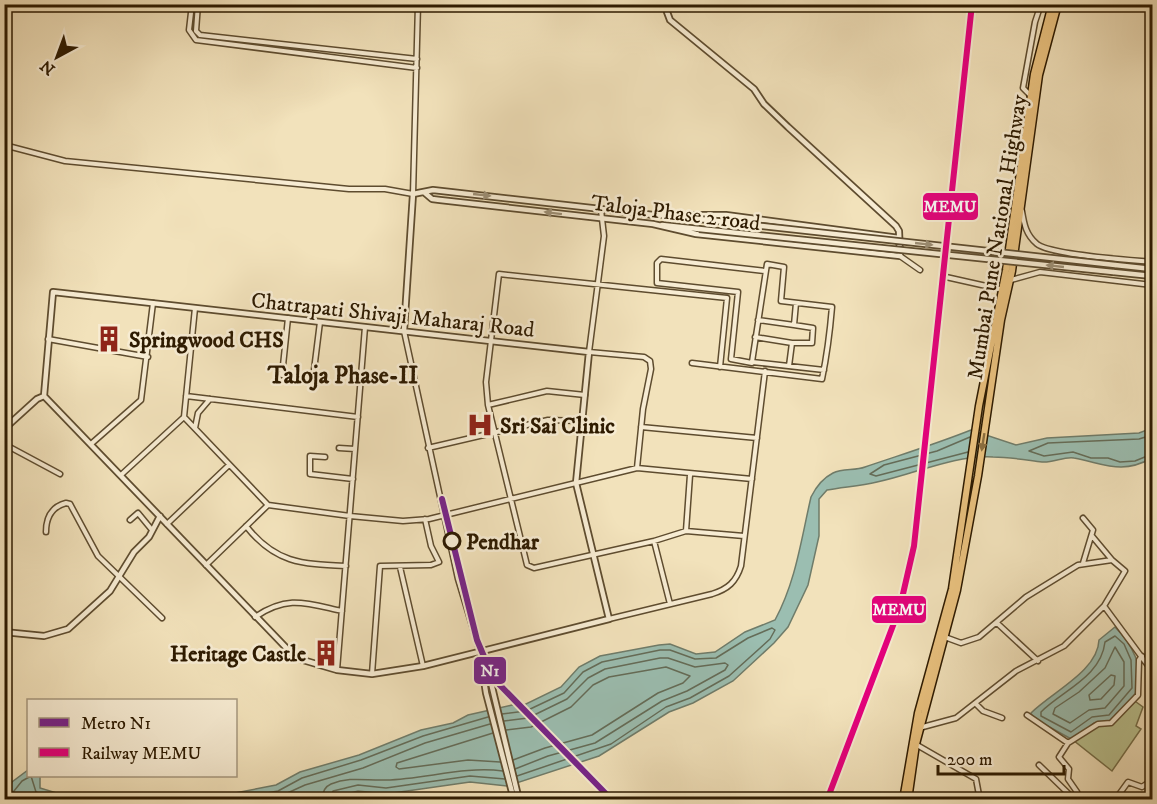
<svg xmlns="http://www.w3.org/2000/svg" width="1157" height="804" viewBox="0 0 1157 804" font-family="'IM FELL DW Pica',serif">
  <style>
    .green { fill: #bac390; stroke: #746e48; stroke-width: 1.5 }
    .water { fill: #9bbeb1; stroke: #6f7c6a; stroke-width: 1.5 }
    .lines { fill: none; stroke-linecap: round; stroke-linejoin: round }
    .shore { stroke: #646c58; stroke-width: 1.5 }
    .minor-casing { stroke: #5e4c2f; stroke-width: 7 }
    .tertiary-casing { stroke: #5e4c2f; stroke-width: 8 }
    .trunk-casing { stroke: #2d1a00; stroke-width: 9 }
    .minor { stroke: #f7ecd3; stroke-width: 4 }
    .tertiary { stroke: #f7ecd3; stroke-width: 4.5 }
    .trunk { stroke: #e9c17e; stroke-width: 6 }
    .tertiary-bridge-casing { stroke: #5e4c2f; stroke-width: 8; stroke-linecap: butt }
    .tertiary-bridge { stroke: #f7ecd3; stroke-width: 4.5 }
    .rail-1-casing { stroke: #f7ecd3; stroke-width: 10 }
    .rail-1 { stroke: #e5007d; stroke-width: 6 }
    .metro-1-casing { stroke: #f7ecd3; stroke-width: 10 }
    .metro-1 { stroke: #77248b; stroke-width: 6 }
    .oneway { fill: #9c8e74 }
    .oneway2 { fill: #8b6e3f }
    .stop-dot { fill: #f7ecd3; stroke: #2d1a00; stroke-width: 3 }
    .labels { text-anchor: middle; stroke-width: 5; stroke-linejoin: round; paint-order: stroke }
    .street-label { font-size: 22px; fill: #2d1a00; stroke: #f7ecd3 }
    .poi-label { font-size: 22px; font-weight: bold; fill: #2d1a00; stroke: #f7ecd3; text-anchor: start }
    .stop-label { font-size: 22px; font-weight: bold; fill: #2d1a00; stroke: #f7ecd3; text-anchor: start }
    .neighbourhood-label { font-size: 24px; font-weight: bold; fill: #2d1a00; stroke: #f7ecd3 }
    .line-badge { stroke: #f7ecd3; stroke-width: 2 }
    .badge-label { font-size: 16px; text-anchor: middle; font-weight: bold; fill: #fff }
  </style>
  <rect width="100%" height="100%" fill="#f2e2bb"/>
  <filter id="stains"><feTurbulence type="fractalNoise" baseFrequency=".00333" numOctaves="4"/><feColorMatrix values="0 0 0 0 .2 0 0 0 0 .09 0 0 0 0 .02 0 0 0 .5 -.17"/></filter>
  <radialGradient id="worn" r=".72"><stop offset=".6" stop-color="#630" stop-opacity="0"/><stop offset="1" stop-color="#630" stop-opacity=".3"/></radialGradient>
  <path class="green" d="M 1132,699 L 1143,707 L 1136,726 L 1141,729 L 1112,771 L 1073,740 L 1094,723 L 1111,721 Z"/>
  <path class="water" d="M 1152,428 L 1152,458 C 1121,475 1106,464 1074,458 C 1065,456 1053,463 1042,462 C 1026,460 1009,457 993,457 C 952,455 916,474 877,482 C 860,486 843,487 827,490 L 819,499 L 819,536 L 808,585 L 788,627 L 774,643 L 733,681 L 693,703 L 669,712 L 599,756 L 507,786 L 470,782 L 386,794 L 358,791 L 324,800 L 160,800 L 235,793 L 276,785 L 300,772 L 359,755 L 421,730 L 453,723 L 468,715 L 512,705 L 524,705 L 561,687 L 579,667 L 600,656 L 659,645 L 670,644 L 696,654 L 715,652 L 745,632 L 775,620 C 796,581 801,540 811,497 C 816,487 823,478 833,473 C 843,468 855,471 865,467 C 900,455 936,444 971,430 L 1016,445 L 1047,438 L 1139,433 Z
    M 1115,627 C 1130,642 1147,669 1136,692 C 1131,703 1120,712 1111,721 L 1094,723 L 1073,740 L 1033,718 L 1031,713 C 1052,692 1098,671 1099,640 Z
    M 28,770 L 28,776 L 40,776 L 40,788 L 63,795 L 92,799 L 5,799 L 12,782 Z"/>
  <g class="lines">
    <path class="shore" d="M 1152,435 L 1139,439 L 1048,443 L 1029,451 L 1044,456 L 1073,452 L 1091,458 L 1108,458 L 1120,462 L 1135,461 L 1152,454
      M 968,452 L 876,476 L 870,474 L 884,465 L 937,451 L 970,437
      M 1115,636 L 1124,644 L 1131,660 L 1132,688 L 1109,715 L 1092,717 L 1071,732 L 1041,716 L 1041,712 C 1063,690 1101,677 1105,642 Z
      M 1115,647 L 1124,662 L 1124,686 L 1105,708 L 1089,710 L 1070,723 L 1053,714 L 1055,708 L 1079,692 L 1105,668 Z
      M 1111,675 L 1115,676 L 1114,685 L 1101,699 L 1090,700 L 1089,695 Z
      M 502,714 L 526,711 L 564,693 L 583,672 L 602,662 L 660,650 L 670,650 L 695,659 L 716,658 L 748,638 L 772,628 L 775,630 L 770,639 L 729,676 L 690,698 L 666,707 L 611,744 L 517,776
      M 504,721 L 528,718 L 567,699 L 588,678 L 605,669 L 660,658 L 668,658 L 695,667 L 725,663 L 728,665 L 725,670 L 687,691 L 662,701 L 595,743 L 548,756 L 515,769
      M 506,730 L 531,727 L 571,707 L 593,685 L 609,677 L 666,667 L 690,676 L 683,683 L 658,693 L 592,735 L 545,748 L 513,760
      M 493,733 L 397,763 L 396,767 L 399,769 L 468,760 L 500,762
      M 4,797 L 10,796 L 22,781 L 31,776 L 36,792 L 56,800
      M 226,800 L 278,791 L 302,778 L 361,760 L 423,736 L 488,717
      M 272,800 L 305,785 L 363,768 L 425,743 L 490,724
      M 322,800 C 322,793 324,787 331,784 C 350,776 367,781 386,780 C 426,779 463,766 503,771
      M 329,800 L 333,791 L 358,785 L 386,788 L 470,776 L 505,779"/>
    <g class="minor-casing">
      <path id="minor" d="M 167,4 L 191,8
        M 192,4 L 189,30 L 196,40 L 417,68
        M 198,4 L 196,31 L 200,35 L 417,59
        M 1030,95 L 1023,88 L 1035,22 L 1041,4
        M 4,145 L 65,161 L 349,189 L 385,189 L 413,194 L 418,4
        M 601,210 L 604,236 L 589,352 L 644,357 L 650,361 L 651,369 L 643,409 L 637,468
        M 1022,211 C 1024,224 1026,235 1037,244 C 1051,255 1130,260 1152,262
        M 900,256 L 920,270
        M 946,277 L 1004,290
        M 1011,280 L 1040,272 L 1152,285
        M 195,308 L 184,417 L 268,505 L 350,516 L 403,521 L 429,519 L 637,468 L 752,479
        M 288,318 L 282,375 L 310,381 L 313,378 L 320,322
        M 758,320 L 794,325
        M 404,331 L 458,579 L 480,652
        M 755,337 L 792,343 L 789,366
        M 48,339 L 148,357
        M 792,343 L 812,343 L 813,328 L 794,325 L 796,303
        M 692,363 L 822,379 C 827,355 830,331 832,307 L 781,301 L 784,267 L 767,264 L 752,362 L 824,370
        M 752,363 L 731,359 L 738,292 L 657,283 L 657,263 L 661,259 L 765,271
        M 720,367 L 727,298 L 499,274 L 486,382 L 488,405 L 527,565 L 534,568 L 654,541 L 686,531 L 744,536
        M 186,396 L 358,417
        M 488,405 L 547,391 L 585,395
        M 641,427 L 757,438
        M 195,428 L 198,413 L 210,399
        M 4,444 L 60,474
        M 91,444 L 141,400 L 153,303
        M 339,448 L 355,449
        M 428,448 L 548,420 L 582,421
        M 325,457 L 310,456 L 310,474 L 353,479
        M 121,475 L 184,417
        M 130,520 L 138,513 L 152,530
        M 167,524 L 229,465
        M 246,526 C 275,563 301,564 346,566
        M 686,531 L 690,475
        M 46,532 C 46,518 51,507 66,503 L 70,504 L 98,556 L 162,618
        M 1092,536 L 1112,560
        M 654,541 L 670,604
        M 1083,563 L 1093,530 L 1083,518
        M 206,565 L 268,505
        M 400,567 L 423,666
        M 1104,606 L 1152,671
        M 255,617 C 288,595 305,603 342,611
        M 609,619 L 712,594 C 728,589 736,582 741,566 L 765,371
        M 997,623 L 1038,661
        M 337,670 L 365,327
        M 372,674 L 380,566 L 431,565 L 439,562 L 431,546 L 425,519
        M 976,704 L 983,711 L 1002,718
        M 1027,715 L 1068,743 L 1098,724 L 1111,723 L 1138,695 L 1139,660 L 1142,656
        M 919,728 L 956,718 L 1016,671 L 1064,646 L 1104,606 L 1125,571 L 1112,560 L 1078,565 L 1026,597 L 979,637 L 961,643 L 942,636
        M 1068,743 L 1059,757 L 1069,769 L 1068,779 L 1077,792 L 1069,800
        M 917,745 L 976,779 L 979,795 L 978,800
        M 1039,765 L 1072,797
        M 1115,800 L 1128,782 L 1142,787 L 1152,780"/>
    </g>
    <g class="tertiary-casing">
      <path id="tertiary" d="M 425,193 L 432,199 L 440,200 L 653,224 L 696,234 L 900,256 L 899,231 L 896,226 L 788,127 L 764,104 L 754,89 L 670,20 L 667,12 L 669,4
        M 669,216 L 699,219
        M 662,225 L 699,229
        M 1115,265 L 1152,269
        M 1113,272 L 1152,276
        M 53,292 L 589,352 L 576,483 L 609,619 L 423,666 L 372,674 L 337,670 L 296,658 L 44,396 Z
        M 404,331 L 413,194 L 433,190 L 654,215 L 726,215 L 899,238
        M 4,429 L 37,399 L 44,396
        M 4,632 L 44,636 L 68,629 L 110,591 L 134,552 L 149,537 L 160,516
        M 480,652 L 487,666 L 519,800
        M 480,654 L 486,693 L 514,800"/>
    </g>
    <g class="trunk-casing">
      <path id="trunk" d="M 903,800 L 918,713 L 952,589 L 979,406 L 1006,270 L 1034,74 L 1052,4
        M 908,800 L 916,744 L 957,590 L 978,476 L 1001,320 L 1012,271 L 1039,75 L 1058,4"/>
    </g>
    <use href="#minor" class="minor"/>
    <use href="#tertiary" class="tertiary"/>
    <use href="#trunk" class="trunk"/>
    <g class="tertiary-bridge-casing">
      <path id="tertiary-bridge" d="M 699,219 L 1115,265
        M 699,229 L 1113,272"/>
    </g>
    <use href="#tertiary-bridge" class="tertiary-bridge"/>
    <g class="rail-1-casing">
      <path id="rail-1" d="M 827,800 L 900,607 L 914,546 L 972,4"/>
    </g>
    <use href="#rail-1" class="rail-1"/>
    <g class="metro-1-casing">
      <path id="metro-1" d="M 442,499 L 477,640 L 493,678 L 612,800"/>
    </g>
    <use href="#metro-1" class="metro-1"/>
  </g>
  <defs><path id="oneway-solid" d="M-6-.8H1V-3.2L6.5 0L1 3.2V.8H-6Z" transform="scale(1.5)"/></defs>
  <g class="oneway">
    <use href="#oneway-solid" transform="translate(482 195) rotate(6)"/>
    <use href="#oneway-solid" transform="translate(553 213) rotate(-173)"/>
    <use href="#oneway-solid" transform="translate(924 244) rotate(6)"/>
    <use href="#oneway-solid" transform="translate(1055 266) rotate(-174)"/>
  </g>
  <use class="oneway2" href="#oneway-solid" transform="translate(983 442) rotate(99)"/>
  <defs>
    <g id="building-bare" transform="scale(2.07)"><path d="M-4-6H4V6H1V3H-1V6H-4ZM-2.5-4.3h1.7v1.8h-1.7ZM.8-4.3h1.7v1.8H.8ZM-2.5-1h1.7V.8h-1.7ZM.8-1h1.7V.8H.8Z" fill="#8f2418" stroke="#f7ecd3" stroke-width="2.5" paint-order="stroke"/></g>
    <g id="hospital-bare" transform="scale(2.07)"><path d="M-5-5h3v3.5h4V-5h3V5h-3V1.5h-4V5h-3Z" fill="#8f2418" stroke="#f7ecd3" stroke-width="2.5" paint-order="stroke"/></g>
  </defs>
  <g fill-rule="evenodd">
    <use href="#building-bare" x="109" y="339"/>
    <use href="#hospital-bare" x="480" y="425"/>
    <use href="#building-bare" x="326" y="653"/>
  </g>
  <circle class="stop-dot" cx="452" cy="541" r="8"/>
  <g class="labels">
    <g class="street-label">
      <text transform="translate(676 212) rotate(7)" y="8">Taloja Phase 2 road</text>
      <text transform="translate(996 237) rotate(-81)" y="8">Mumbai Pune National Highway</text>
      <text transform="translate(393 314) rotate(6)" y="8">Chatrapati Shivaji Maharaj Road</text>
    </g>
    <g class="poi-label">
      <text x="129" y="347">Springwood CHS</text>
      <text x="500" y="433">Sri Sai Clinic</text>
      <text x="306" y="661" text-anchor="end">Heritage Castle</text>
    </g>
    <g class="stop-label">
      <text x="466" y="549">Pendhar</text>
    </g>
    <g class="neighbourhood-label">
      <text x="343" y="383">Taloja Phase-II</text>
    </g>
  </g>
  <g class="line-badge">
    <rect x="922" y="192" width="57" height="29" rx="6" fill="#e5007d"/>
    <rect x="871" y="595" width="56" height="29" rx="6" fill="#e5007d"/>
    <rect x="473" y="656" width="34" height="29" rx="6" fill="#77248b"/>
  </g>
  <g class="badge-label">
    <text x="950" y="212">MEMU</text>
    <text x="899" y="615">MEMU</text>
    <text x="490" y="676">N1</text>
  </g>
  <rect width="1157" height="804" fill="none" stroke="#f2e2bb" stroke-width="24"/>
  <rect x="6" y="6" width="1145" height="792" fill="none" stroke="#2d1a00" stroke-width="3"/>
  <rect x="12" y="12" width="1133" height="780" fill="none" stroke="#2d1a00" stroke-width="1.5"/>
  <rect x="27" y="699" width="210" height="78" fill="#f7ecd3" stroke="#a6987f" stroke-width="1.5"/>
  <rect x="39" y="718" width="30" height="9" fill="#77248b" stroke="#a6987f" stroke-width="1.5"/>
  <text x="81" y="729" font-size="18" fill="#2d1a00">Metro N1</text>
  <rect x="39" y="748" width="30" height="9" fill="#e5007d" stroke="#a6987f" stroke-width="1.5"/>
  <text x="81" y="759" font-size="18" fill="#2d1a00">Railway MEMU</text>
  <g transform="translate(57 57) rotate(221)" stroke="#f7ecd3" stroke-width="4.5" paint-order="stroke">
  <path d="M0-4.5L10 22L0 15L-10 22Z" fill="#2d1a00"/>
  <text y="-9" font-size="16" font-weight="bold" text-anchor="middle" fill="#2d1a00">N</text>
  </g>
  <path d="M938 765v9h126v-9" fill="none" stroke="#2d1a00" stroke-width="3"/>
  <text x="947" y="765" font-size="18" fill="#2d1a00" stroke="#f7ecd3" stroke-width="4.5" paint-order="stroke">200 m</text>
  <rect width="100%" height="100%" filter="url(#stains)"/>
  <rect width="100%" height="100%" fill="url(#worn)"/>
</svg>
